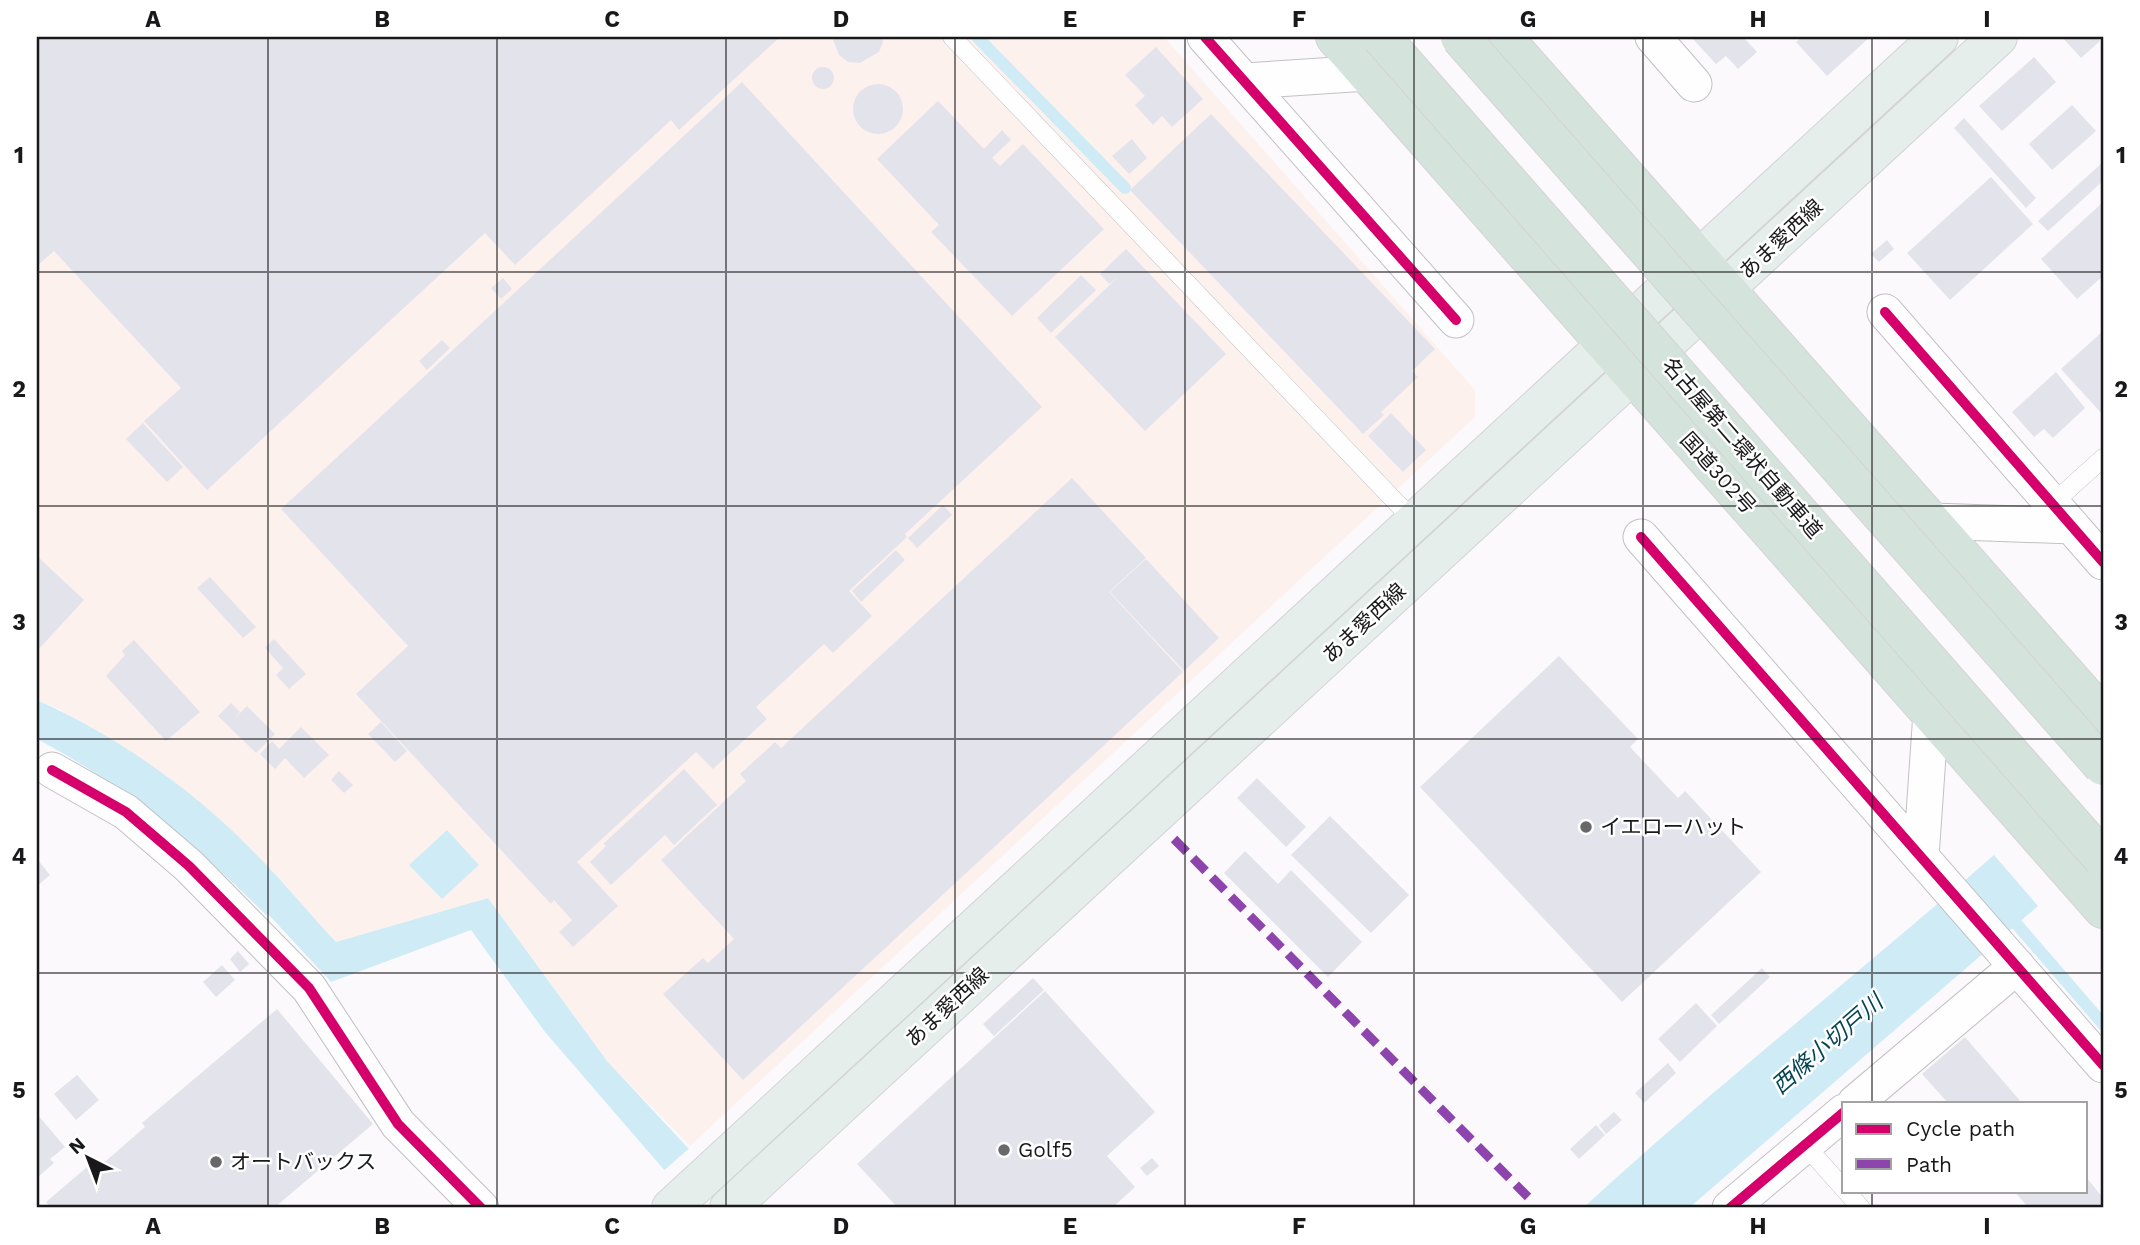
<svg xmlns="http://www.w3.org/2000/svg" width="2140" height="1245" viewBox="0 0 2140 1245" font-family="'Work Sans','Noto Sans JP',sans-serif">
  <style>
    .industrial { fill: #fdf1ee }
    .water { fill: #cfecf6 }
    .pier { fill: #fbf9fc }
    .lines { fill: none; stroke-linecap: round; stroke-linejoin: round }
    .stream { stroke: #cfecf6; stroke-width: 12 }
    .building { fill: #e3e3eb }
    .lane-casing { stroke: #c2c0c3; stroke-width: 19 }
    .street-casing { stroke: #c2c0c3; stroke-width: 37 }
    .primary-casing { stroke: #d4d3d5; stroke-width: 40 }
    .highway-casing { stroke: #d4d3d5; stroke-width: 40 }
    .lane { stroke: #fefeff; stroke-width: 18 }
    .street { stroke: #fefeff; stroke-width: 35 }
    .primary { stroke: #e5eeea; stroke-width: 38 }
    .highway { stroke: #d4e4dd; stroke-width: 38 }
    .highway-bridge-casing { stroke: #d4d3d5; stroke-width: 40; stroke-linecap: butt }
    .highway-bridge { stroke: #d4e4dd; stroke-width: 38 }
    .quiet { stroke: #8e44ad; stroke-width: 9; stroke-dasharray: 18 9; stroke-linecap: butt }
    .cycleway-casing { stroke: #fff; stroke-width: 15 }
    .cycleway { stroke: #d6006c; stroke-width: 10 }
    .grid { fill: none; stroke: #19181a; stroke-width: 2; stroke-opacity: 0.55 }
    .poi-dot { fill: #686769; stroke: #fff; stroke-width: 2.5 }
    .labels { text-anchor: middle; stroke-width: 5; stroke-linejoin: round; paint-order: stroke }
    .street-label { font-size: 21px; fill: #19181a; stroke: #fff }
    .poi-label { font-size: 21px; fill: #19181a; stroke: #fff; text-anchor: start }
    .water-label { font-size: 23px; font-style: italic; fill: #064553; stroke: #fff }
    .neatline { fill: none; stroke: #19181a; stroke-width: 2.5 }
    .grid-label { font-size: 23px; text-anchor: middle; font-weight: bold; fill: #19181a }
  </style>
  <rect width="100%" height="100%" fill="#fbf9fc"/>
  <path class="industrial" d="M 37,37 L 1164,37 L 1475,390 L 1475,417 L 690,1146 L 607,1061 L 488,898 L 336,942 L 250,847 L 167,776 L 59,709 L 37,700 Z"/>
  <path class="water" d="M 37,700 C 115,735 191,788 251,849 C 282,880 305,909 336,942 L 488,898 L 607,1061 L 744,1208 L 697,1208 L 545,1032 L 471,930 L 331,982 L 268,914 L 266,915 C 197,846 123,784 37,739 Z
    M 447,830 L 479,865 L 442,899 L 409,865 Z
    M 1994,855 L 2038,906 L 1689,1208 L 1583,1208 C 1716,1086 1858,974 1994,855 Z"/>
  <path class="pier" d="M 693,1145 L 747,1206 L 748,1208 L 692,1208 L 661,1173 Z"/>
  <g class="lines">
    <path class="stream" d="M 977,37 L 1125,188
      M 2007,913 L 2103,1024"/>
  </g>
  <path class="building" d="M 37,37 L 780,37 L 679,130 L 671,120 L 515,265 L 485,233 L 207,490 L 144,421 L 181,388 L 54,251 L 37,266 Z
    M 832,37 L 882,37 L 883,42 L 879,52 L 860,63 L 848,62 L 839,55 Z
    M 1691,37 L 1747,37 L 1745,39 L 1757,52 L 1738,69 L 1726,56 L 1716,64 Z
    M 1802,37 L 1870,37 L 1827,76 L 1796,42 Z
    M 2062,37 L 2097,37 L 2100,41 L 2081,58 Z
    M 1156,47 L 1203,99 L 1172,127 L 1162,116 L 1153,125 L 1135,105 L 1145,96 L 1125,75 Z
    M 2034,57 L 2056,82 L 2002,131 L 1979,106 Z
    M812 78a11 11 0 1 1 22 0a11 11 0 1 1-22 0Z
    M 742,82 L 1042,407 L 905,534 L 907,537 L 849,591 L 872,616 L 833,653 L 824,644 L 756,707 L 767,719 L 713,769 L 696,752 L 577,862 L 618,906 L 573,947 L 559,932 L 572,920 L 554,900 L 551,904 L 356,694 L 408,646 L 281,509 Z
    M853 109a25 25 0 1 1 50 0a25 25 0 1 1-50 0Z
    M 938,101 L 984,149 L 1002,130 L 1011,140 L 992,158 L 1000,166 L 1023,144 L 1104,229 L 1012,316 L 931,232 L 939,225 L 877,159 Z
    M 2072,105 L 2096,131 L 2052,170 L 2029,144 Z
    M 1211,114 L 1435,349 L 1412,371 L 1418,377 L 1381,412 L 1384,415 L 1363,434 L 1130,190 Z
    M 1964,118 L 2036,198 L 2026,208 L 1954,128 Z
    M 1132,139 L 1147,158 L 1129,174 L 1112,156 Z
    M 2103,162 L 2103,181 L 2048,231 L 2038,221 Z
    M 1991,177 L 2033,224 L 1950,300 L 1907,253 Z
    M 2103,202 L 2103,276 L 2077,299 L 2041,259 Z
    M 1887,240 L 1894,249 L 1879,262 L 1871,254 Z
    M 1126,249 L 1226,354 L 1145,431 L 1055,337 L 1118,277 L 1109,284 L 1100,274 Z
    M 1081,275 L 1096,290 L 1051,333 L 1037,318 Z
    M 503,278 L 512,289 L 501,299 L 491,288 Z
    M 2103,331 L 2103,415 L 2061,369 Z
    M 442,340 L 450,348 L 427,370 L 419,361 Z
    M 2056,372 L 2085,408 L 2053,438 L 2044,429 L 2034,437 L 2012,412 Z
    M 1391,413 L 1426,450 L 1403,472 L 1368,436 Z
    M 143,423 L 183,467 L 167,482 L 126,439 Z
    M 1072,478 L 1146,558 L 1109,592 L 1183,672 L 743,1080 L 663,994 L 703,958 L 708,963 L 734,939 L 661,860 L 746,781 L 740,774 L 775,742 L 781,748 Z
    M 943,505 L 952,515 L 917,548 L 908,538 Z
    M 896,550 L 905,560 L 861,602 L 852,591 Z
    M 37,556 L 84,600 L 37,651 Z
    M 1146,559 L 1219,638 L 1184,671 L 1110,592 Z
    M 210,577 L 256,627 L 243,638 L 197,588 Z
    M 274,639 L 306,674 L 289,689 L 276,675 L 283,668 L 265,648 Z
    M 134,640 L 200,712 L 166,741 L 106,676 L 125,655 L 122,651 Z
    M 1559,656 L 1638,739 L 1630,747 L 1678,798 L 1685,791 L 1761,872 L 1622,1002 L 1420,787 Z
    M 231,703 L 240,712 L 233,720 L 247,706 L 275,734 L 256,753 L 218,716 Z
    M 381,722 L 407,751 L 395,762 L 368,734 Z
    M 301,727 L 329,755 L 304,778 L 285,758 L 275,769 L 260,754 L 272,741 L 279,749 Z
    M 684,769 L 717,805 L 674,845 L 665,835 L 611,885 L 590,862 L 606,846 L 603,844 Z
    M 339,771 L 353,785 L 344,793 L 331,780 Z
    M 1257,778 L 1306,827 L 1286,847 L 1237,798 Z
    M 1330,816 L 1409,895 L 1371,933 L 1291,855 Z
    M 1245,851 L 1278,884 L 1291,870 L 1362,942 L 1328,977 L 1224,873 Z
    M 37,859 L 50,875 L 37,886 Z
    M 238,951 L 249,964 L 240,972 L 230,959 Z
    M 222,965 L 235,980 L 216,997 L 203,982 Z
    M 1762,968 L 1770,977 L 1719,1024 L 1711,1015 Z
    M 1033,978 L 1044,990 L 994,1036 L 983,1024 Z
    M 1045,991 L 1155,1112 L 1107,1156 L 1135,1187 L 1112,1208 L 898,1208 L 857,1164 Z
    M 1696,1003 L 1717,1026 L 1680,1062 L 1658,1039 Z
    M 277,1009 L 373,1124 L 274,1208 L 51,1208 L 46,1202 L 87,1167 L 92,1173 L 145,1127 L 142,1123 Z
    M 1965,1037 L 2022,1103 L 1948,1103 L 1922,1074 Z
    M 1668,1063 L 1676,1073 L 1644,1103 L 1635,1093 Z
    M 77,1075 L 99,1100 L 76,1120 L 54,1094 Z
    M 1614,1112 L 1622,1120 L 1606,1134 L 1599,1125 Z
    M 37,1114 L 65,1147 L 50,1159 L 54,1163 L 37,1178 Z
    M 1596,1125 L 1605,1135 L 1579,1159 L 1570,1149 Z
    M 1152,1158 L 1159,1166 L 1147,1176 L 1140,1168 Z
    M 2086,1177 L 2103,1198 L 2100,1208 L 2029,1208 L 2014,1191 L 2086,1191 Z"/>
  <g class="lines">
    <g class="lane-casing">
      <path id="lane" d="M 952,37 L 1414,521
        M 2052,504 L 2103,458
        M 1805,1145 L 1844,1189
        M 1846,1191 L 1861,1208"/>
    </g>
    <g class="street-casing">
      <path id="street" d="M 1205,37 L 1456,320
        M 1653,37 L 1694,84
        M 1245,81 L 1367,73
        M 1885,312 L 2103,562
        M 1933,521 L 2072,526
        M 1641,537 L 2103,1065
        M 52,770 L 126,812 L 189,866 L 309,988 L 398,1124 L 481,1208
        M 1921,857 L 1931,713
        M 1855,1103 L 2017,966
        M 1730,1208 L 1844,1112"/>
    </g>
    <g class="primary-casing">
      <path id="primary" d="M 671,1208 L 1939,37
        M 729,1208 L 1998,37"/>
    </g>
    <g class="highway-casing">
      <path id="highway" d="M 1335,37 L 2103,909
        M 1503,37 L 2103,716"/>
    </g>
    <use href="#lane" class="lane"/>
    <use href="#street" class="street"/>
    <use href="#primary" class="primary"/>
    <use href="#highway" class="highway"/>
    <g class="highway-bridge-casing">
      <path id="highway-bridge" d="M 1381,37 L 2103,859
        M 1460,37 L 2103,766"/>
    </g>
    <use href="#highway-bridge" class="highway-bridge"/>
    <path class="quiet" d="M 1174,839 L 1528,1197"/>
    <g class="cycleway-casing">
      <path id="cycleway" d="M 1205,37 L 1456,320
        M 1885,312 L 2103,562
        M 1641,537 L 2103,1065
        M 52,770 L 126,812 L 189,866 L 309,988 L 398,1124 L 481,1208
        M 1730,1208 L 1844,1112"/>
    </g>
    <use href="#cycleway" class="cycleway"/>
  </g>
  <path class="grid" d="M 268,37 L 268,1208M 497,37 L 497,1208M 726,37 L 726,1208M 955,37 L 955,1208M 1185,37 L 1185,1208M 1414,37 L 1414,1208M 1643,37 L 1643,1208M 1872,37 L 1872,1103M 37,272 L 2103,272M 37,506 L 2103,506M 37,739 L 2103,739M 37,973 L 2103,973M 1872,1191 L 1872,1208"/>
  <g class="poi-dot">
    <circle cx="1586" cy="827" r="7"/>
    <circle cx="1004" cy="1150" r="7"/>
    <circle cx="216" cy="1162" r="7"/>
  </g>
  <g class="labels">
    <g class="street-label">
      <text transform="translate(1781 239) rotate(-43)" y="7">あま愛西線</text>
      <text transform="translate(1742 448) rotate(49)" y="7">名古屋第二環状自動車道</text>
      <text transform="translate(1718 473) rotate(48)" y="7">国道302号</text>
      <text transform="translate(1364 623) rotate(-43)" y="7">あま愛西線</text>
      <text transform="translate(947 1007) rotate(-43)" y="7">あま愛西線</text>
    </g>
    <g class="poi-label">
      <text x="1600" y="834">イエローハット</text>
      <text x="1018" y="1157">Golf5</text>
      <text x="230" y="1169">オートバックス</text>
    </g>
    <g class="water-label">
      <text transform="translate(1827 1044) rotate(-41)" y="8">西條小切戸川</text>
    </g>
  </g>
  <rect width="2140" height="1245" fill="none" stroke="#ffffff" stroke-width="77"/>
  <rect x="1842" y="1102" width="245" height="91" fill="#ffffff" stroke="#a3a3a3" stroke-width="2"/>
  <rect x="1856" y="1124" width="35" height="10" fill="#d6006c" stroke="#a3a3a3" stroke-width="2"/>
  <text x="1906" y="1136" font-size="21" fill="#19181a">Cycle path</text>
  <rect x="1856" y="1159" width="35" height="10" fill="#8e44ad" stroke="#a3a3a3" stroke-width="2"/>
  <text x="1906" y="1172" font-size="21" fill="#19181a">Path</text>
  <g transform="translate(88 1158) rotate(318)" stroke="#ffffff" stroke-width="5" paint-order="stroke">
  <path d="M0-5L12 26L0 18L-12 26Z" fill="#19181a"/>
  <text y="-10" font-size="19" font-weight="bold" text-anchor="middle" fill="#19181a">N</text>
  </g>
  <rect x="38" y="38" width="2064" height="1168" class="neatline"/>
  <g class="grid-label">
    <text x="153" y="27">A</text>
    <text x="382" y="27">B</text>
    <text x="612" y="27">C</text>
    <text x="841" y="27">D</text>
    <text x="1070" y="27">E</text>
    <text x="1299" y="27">F</text>
    <text x="1528" y="27">G</text>
    <text x="1758" y="27">H</text>
    <text x="1987" y="27">I</text>
    <text x="19" y="163">1</text>
    <text x="2121" y="163">1</text>
    <text x="19" y="397">2</text>
    <text x="2121" y="397">2</text>
    <text x="19" y="630">3</text>
    <text x="2121" y="630">3</text>
    <text x="19" y="864">4</text>
    <text x="2121" y="864">4</text>
    <text x="19" y="1098">5</text>
    <text x="2121" y="1098">5</text>
    <text x="153" y="1234">A</text>
    <text x="382" y="1234">B</text>
    <text x="612" y="1234">C</text>
    <text x="841" y="1234">D</text>
    <text x="1070" y="1234">E</text>
    <text x="1299" y="1234">F</text>
    <text x="1528" y="1234">G</text>
    <text x="1758" y="1234">H</text>
    <text x="1987" y="1234">I</text>
  </g>
</svg>
